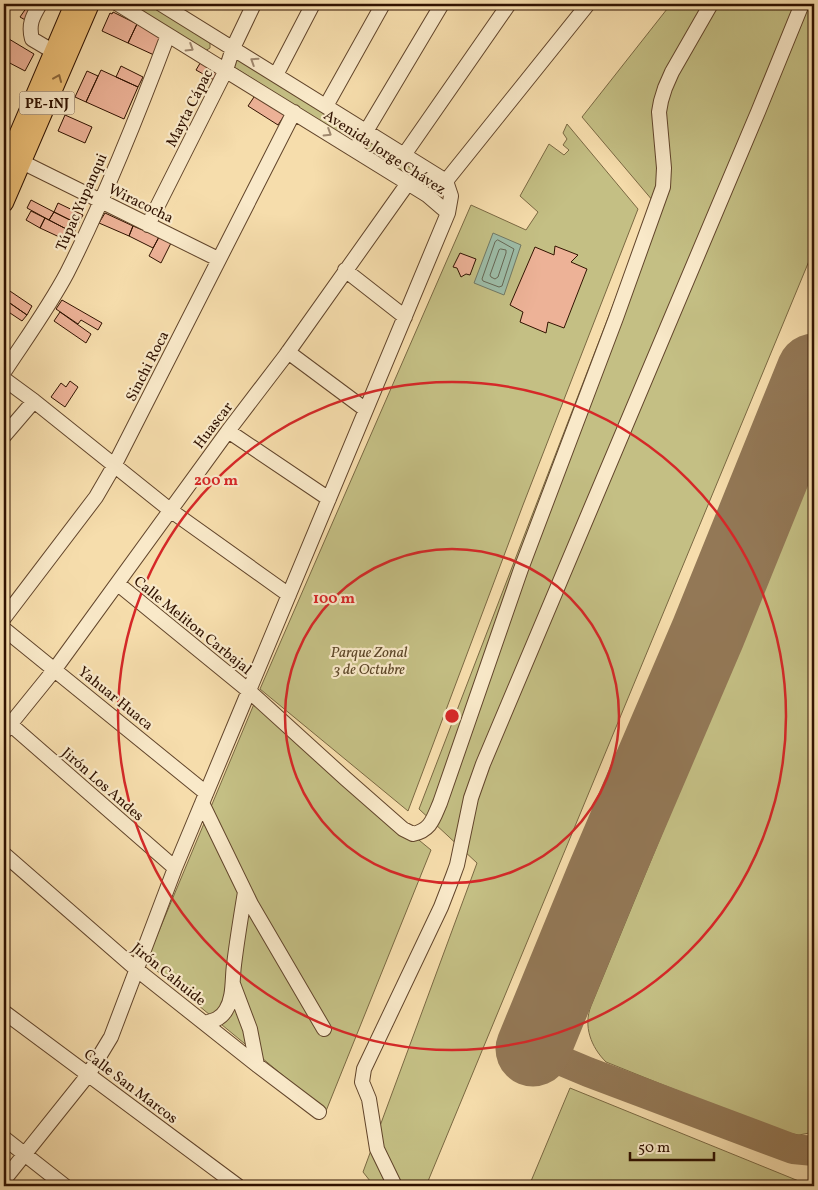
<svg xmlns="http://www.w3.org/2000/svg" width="818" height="1190" viewBox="0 0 818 1190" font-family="Vollkorn,serif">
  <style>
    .green { fill: #c4bf84; stroke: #7a6842 }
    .water { fill: #9dbca7; stroke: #717864 }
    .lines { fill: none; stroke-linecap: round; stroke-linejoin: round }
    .shore { stroke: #666754; stroke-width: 1 }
    .taxiway { stroke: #937856; stroke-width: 30 }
    .runway { stroke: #937856; stroke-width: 75 }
    .building { fill: #edb297; stroke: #301200 }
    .minor-casing { stroke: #62452b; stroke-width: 16 }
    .major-casing { stroke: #301200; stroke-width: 20 }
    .minor { stroke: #f9e9c9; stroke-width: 14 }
    .major { stroke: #ebbe76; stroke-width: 18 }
    .oneway { stroke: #9f886f }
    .oneway2 { stroke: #8e683b }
    .ring { fill: none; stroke: #d62828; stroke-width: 2.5 }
    .labels { text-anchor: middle; stroke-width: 4.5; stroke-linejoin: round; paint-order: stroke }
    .shield { fill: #f9e9c9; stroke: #6c523c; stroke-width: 1 }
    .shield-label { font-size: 14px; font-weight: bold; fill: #301200 }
    .street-label { font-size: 15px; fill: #301200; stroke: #f9e9c9 }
    .park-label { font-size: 15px; font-style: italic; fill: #5c4628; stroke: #f9e9c9 }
    .centre { fill: #d62828; stroke: #f9e9c9; stroke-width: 2.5 }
    .ring-label { font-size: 15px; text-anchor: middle; font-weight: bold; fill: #d62828; stroke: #f9e9c9; stroke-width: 4.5; stroke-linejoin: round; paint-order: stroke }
  </style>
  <rect width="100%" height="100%" fill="#f6ddac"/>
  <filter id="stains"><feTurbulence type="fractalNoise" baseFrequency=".004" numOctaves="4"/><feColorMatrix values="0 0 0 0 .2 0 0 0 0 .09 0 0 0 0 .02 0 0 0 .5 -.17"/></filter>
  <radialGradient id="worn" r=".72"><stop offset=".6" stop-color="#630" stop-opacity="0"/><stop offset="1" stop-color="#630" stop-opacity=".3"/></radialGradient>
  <path class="green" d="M 129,4 L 150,4 L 210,41 L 210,48 L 205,51 Z
    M 671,4 L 814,4 L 814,249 L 426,1186 L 374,1186 L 363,1172 L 477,863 L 419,809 L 653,201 L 582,117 Z
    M 237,57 L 342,121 L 344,128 L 338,133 L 234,67 Z
    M 567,124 L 638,209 L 523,505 L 408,811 L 260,689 L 471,205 L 526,230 L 538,212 L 520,196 L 549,144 L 564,155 L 569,150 L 563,145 L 567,139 L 563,133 Z
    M 369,138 L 425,172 L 425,178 L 419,181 L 362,147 Z
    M 814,464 L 814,1132 L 799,1135 L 778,1131 L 606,1062 C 591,1047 583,1026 591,1006 Z
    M 254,704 L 431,850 L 326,1111 L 146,962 Z
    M 570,1088 L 811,1186 L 529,1186 Z"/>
  <path class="water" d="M 493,233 L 521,245 L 504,295 L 474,283 Z"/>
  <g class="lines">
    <path class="shore" d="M 498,240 L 514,249 L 502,286 L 499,287 L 483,281 L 482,279 L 495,242 Z
      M 501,249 L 506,250 L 506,253 L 498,277 L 495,279 L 491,277 L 490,275 L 499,250 Z"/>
    <path class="taxiway" d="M 533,1049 L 588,1072 L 793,1149 L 814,1151"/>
    <path class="runway" d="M 533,1049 L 604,876 L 708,633 L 814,371"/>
  </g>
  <path class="building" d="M 29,4 L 47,4 L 34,25 L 20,17 Z
    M 113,12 L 137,24 L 128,43 L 102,31 L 110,13 L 112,14 Z
    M 137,24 L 163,35 L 154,55 L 128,43 Z
    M 4,36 L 34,54 L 25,71 L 4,60 Z
    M 202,60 L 218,72 L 214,80 L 196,70 Z
    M 121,66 L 143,77 L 138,87 L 116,77 Z
    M 101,70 L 138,87 L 124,119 L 86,102 Z
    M 87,71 L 98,76 L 86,102 L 75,97 Z
    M 256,94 L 286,113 L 278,125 L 248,106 Z
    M 65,115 L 92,127 L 85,143 L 58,131 Z
    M 31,200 L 54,212 L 49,220 L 27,208 Z
    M 58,203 L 83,215 L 78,224 L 54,212 Z
    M 31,211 L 45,218 L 40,228 L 26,220 Z
    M 54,212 L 78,224 L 74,233 L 49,220 Z
    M 105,213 L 133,226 L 129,236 L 99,223 Z
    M 45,218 L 72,232 L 68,241 L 40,228 Z
    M 133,226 L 159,237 L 153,248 L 129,236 Z
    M 159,237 L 171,243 L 161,263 L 149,256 Z
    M 555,246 L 578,255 L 571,262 L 587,269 L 564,328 L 548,322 L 546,333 L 520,322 L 523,312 L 510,305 L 535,247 L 554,255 Z
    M 460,253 L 476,259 L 470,275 L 466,274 L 461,277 L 457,268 L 453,267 Z
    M 4,287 L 32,306 L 27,315 L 4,299 Z
    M 4,299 L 27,315 L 22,321 L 4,309 Z
    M 62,300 L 102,323 L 98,330 L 81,320 L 78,324 L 56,309 Z
    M 60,312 L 91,334 L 86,343 L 54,321 Z
    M 70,381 L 78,387 L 65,407 L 51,397 L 61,383 L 66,387 Z"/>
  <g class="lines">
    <g class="minor-casing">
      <path id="minor" d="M 40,4 C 33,16 28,24 32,39 L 54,52
        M 118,4 L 427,195 L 448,213
        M 276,75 L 313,4
        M 326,106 L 383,4
        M 355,150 L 442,4
        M 404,155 L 509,4
        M 22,162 L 218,259
        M 446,181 L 588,4
        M 148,225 L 226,70 L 233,48 L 254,4
        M 345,270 L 405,317
        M 288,352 L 366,410
        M 4,372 C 25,340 49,307 67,273 C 106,196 138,115 168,35
        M 4,379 L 34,401 L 170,510 L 289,595
        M 228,431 L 329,499
        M 4,436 L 34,401
        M 118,584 L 249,691 L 346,779 L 403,829 L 413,834 C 431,830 433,819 440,803 L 521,569 L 616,318 L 663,187 L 664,168 L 659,112 L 661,101 L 665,88 L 672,72 L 711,4
        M 4,618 L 96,497 L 114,466 L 294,112
        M 4,629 L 206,793
        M 10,724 L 175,868
        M 4,732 L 55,669 L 228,431 L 286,355 L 408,183
        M 202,803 L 251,904 L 324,1029
        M 4,854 L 136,969 L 257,1065 L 319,1112
        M 233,984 L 250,1029 L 257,1065
        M 4,1012 L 238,1186
        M 204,1023 C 213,1021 221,1019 226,1010 C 234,997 232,979 234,965 C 237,940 241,916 245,892
        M 4,1138 L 65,1186
        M 4,1180 L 88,1075 L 111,1037 L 175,868 L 448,213 L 451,196 L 446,181 L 161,4
        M 395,1186 L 377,1149 L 369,1099 L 362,1082 L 364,1069 L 441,907 L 453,876 L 457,865 L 471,798 L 483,764 L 758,112 L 802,4"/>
    </g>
    <g class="major-casing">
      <path id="major" d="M 4,168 L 74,4
        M 4,203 L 90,4"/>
    </g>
    <use href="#minor" class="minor"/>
    <use href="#major" class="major"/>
  </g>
  <defs><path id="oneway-chevron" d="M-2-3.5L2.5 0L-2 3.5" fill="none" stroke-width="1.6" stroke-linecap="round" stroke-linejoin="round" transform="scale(1.25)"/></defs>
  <g class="oneway">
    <use href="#oneway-chevron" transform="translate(190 48) rotate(32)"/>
    <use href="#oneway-chevron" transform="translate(254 61) rotate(-147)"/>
    <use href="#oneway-chevron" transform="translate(328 133) rotate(32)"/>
  </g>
  <use class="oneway2" href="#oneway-chevron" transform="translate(58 78) rotate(-67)"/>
  <g class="ring">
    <circle cx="452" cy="716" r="167"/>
    <circle cx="452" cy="716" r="334"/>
  </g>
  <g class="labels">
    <rect class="shield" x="19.5" y="91.5" width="55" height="23" rx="4"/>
    <g class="shield-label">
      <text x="47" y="108">PE-1NJ</text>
    </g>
    <g class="street-label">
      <text transform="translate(189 108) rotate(-63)" y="5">Mayta Cápac</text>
      <text transform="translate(385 152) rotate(33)" y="5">Avenida Jorge Chávez</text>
      <text transform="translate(81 202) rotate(-66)" y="5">Túpac Yupanqui</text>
      <text transform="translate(141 203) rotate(26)" y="5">Wiracocha</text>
      <text transform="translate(147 366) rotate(-63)" y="5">Sinchi Roca</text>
      <text transform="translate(213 425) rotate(-53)" y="5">Huascar</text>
      <text transform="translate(193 625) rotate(39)" y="5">Calle Meliton Carbajal</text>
      <text transform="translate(116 698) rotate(39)" y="5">Yahuar Huaca</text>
      <text transform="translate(103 784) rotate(41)" y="5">Jirón Los Andes</text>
      <text transform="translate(169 974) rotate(39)" y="5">Jirón Cahuide</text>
      <text transform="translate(131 1086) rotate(37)" y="5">Calle San Marcos</text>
    </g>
    <g class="park-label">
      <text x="369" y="657">Parque Zonal<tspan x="369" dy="17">3 de Octubre</tspan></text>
    </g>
  </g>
  <circle cx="452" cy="716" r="8" class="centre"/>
  <g class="ring-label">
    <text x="216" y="485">200 m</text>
    <text x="334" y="603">100 m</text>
  </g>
  <rect width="818" height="1190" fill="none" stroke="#f6ddac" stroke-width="20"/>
  <rect x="5" y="5" width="808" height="1180" fill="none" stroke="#301200" stroke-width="2.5"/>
  <rect x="10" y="10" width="798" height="1170" fill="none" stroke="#301200"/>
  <path d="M630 1152v8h84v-8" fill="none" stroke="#301200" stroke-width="2.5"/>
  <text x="638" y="1152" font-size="15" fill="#301200" stroke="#f9e9c9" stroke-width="4" paint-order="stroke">50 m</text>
  <rect width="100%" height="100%" filter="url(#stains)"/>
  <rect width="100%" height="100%" fill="url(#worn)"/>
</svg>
